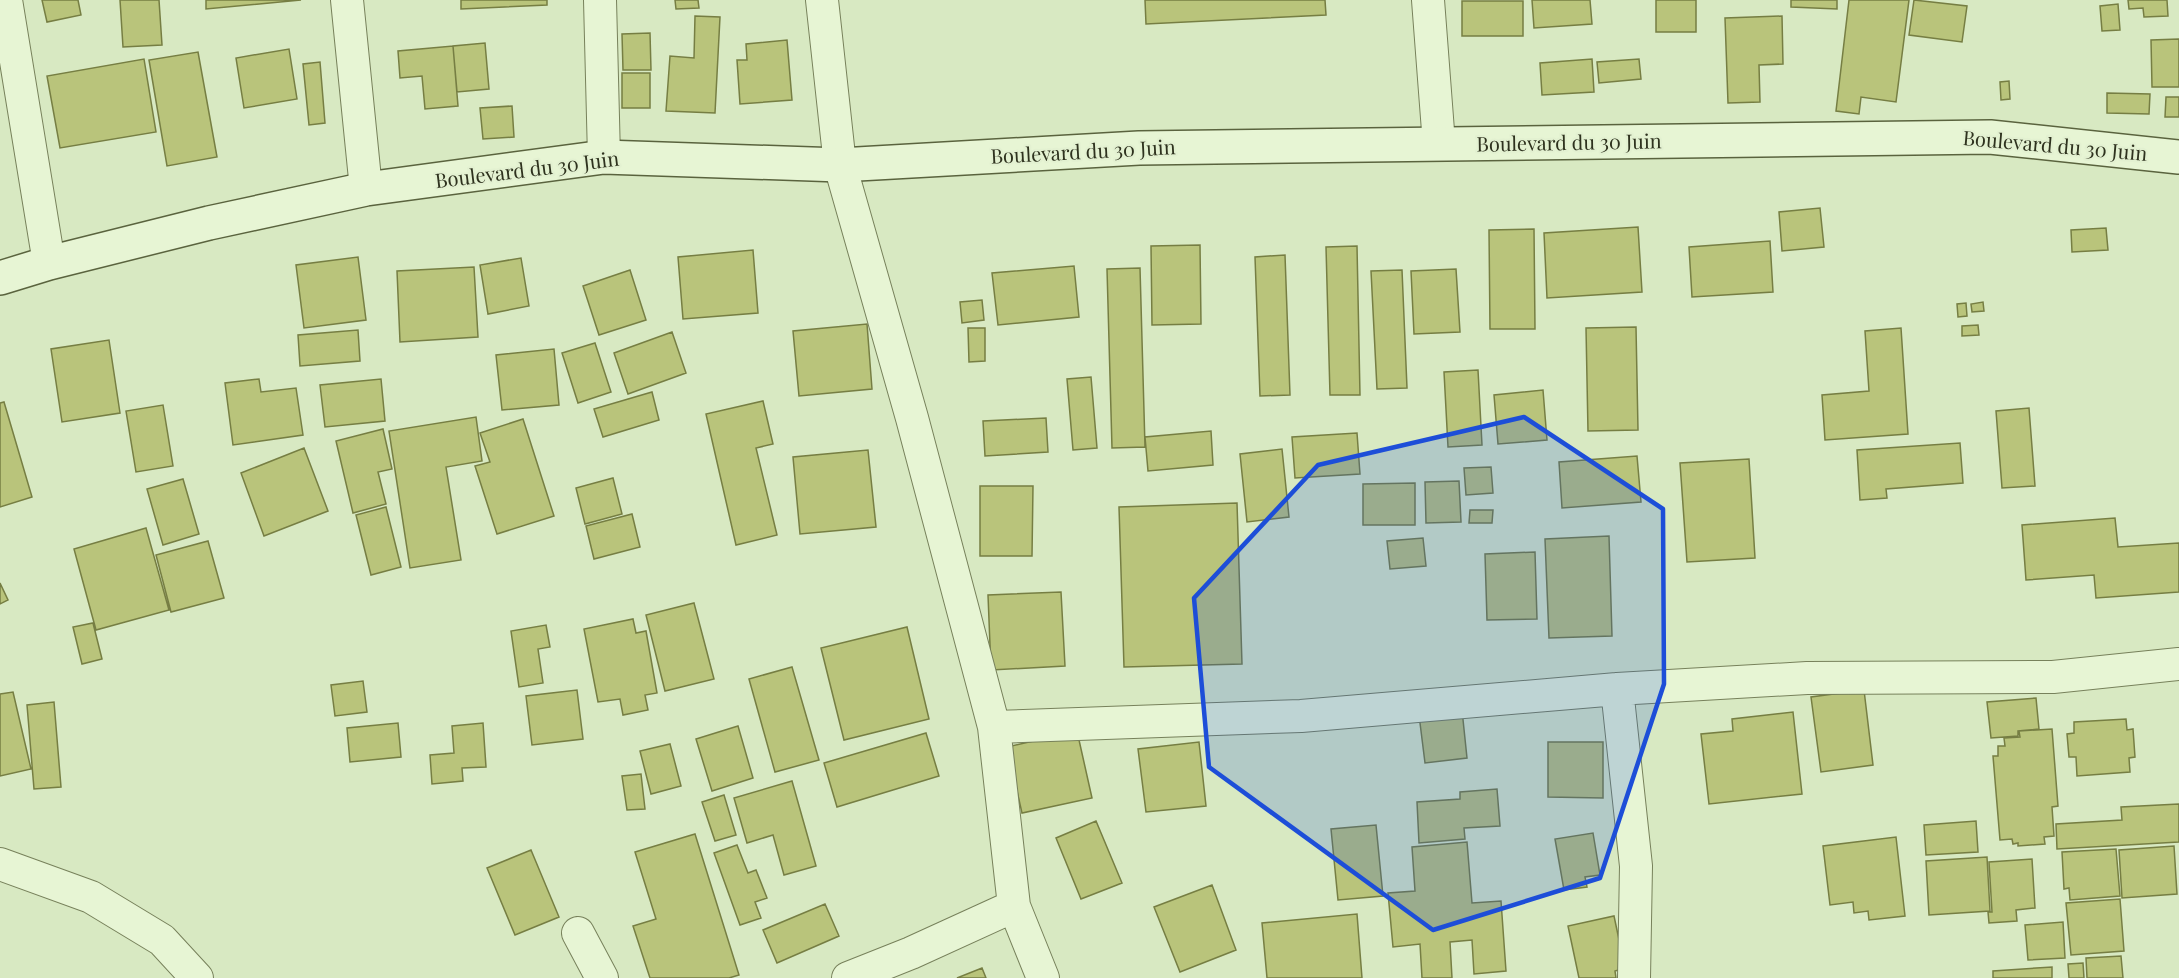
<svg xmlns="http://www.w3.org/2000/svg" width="2179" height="978" viewBox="0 0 2179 978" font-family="'Playfair Display',serif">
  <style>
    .building { fill: #b9c47b; stroke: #767e43; stroke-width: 1.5 }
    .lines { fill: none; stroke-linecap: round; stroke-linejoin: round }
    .street-casing { stroke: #77815b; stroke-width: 34 }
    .secondary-casing { stroke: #5a633e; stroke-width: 36 }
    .street { stroke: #e7f5d4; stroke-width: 32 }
    .secondary { stroke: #e7f5d4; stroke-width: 33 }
    .marked { fill: #1d4ed8; fill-opacity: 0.2; stroke: #1d4ed8; stroke-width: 4.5; stroke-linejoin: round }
    .labels { text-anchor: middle; stroke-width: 4.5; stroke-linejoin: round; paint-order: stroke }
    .street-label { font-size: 20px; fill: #2e321e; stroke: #e3f1d1 }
  </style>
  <rect width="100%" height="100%" fill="#d8e9c2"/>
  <path class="building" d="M 42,0 L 78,0 L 81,15 L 47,22 Z
    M 120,0 L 159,0 L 162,45 L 123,47 Z
    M 206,0 L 301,0 L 206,9 Z
    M 461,0 L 547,0 L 547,5 L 461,9 Z
    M 675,0 L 698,0 L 699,8 L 676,9 Z
    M 1145,0 L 1325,0 L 1326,15 L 1146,24 Z
    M 1532,0 L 1590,0 L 1592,24 L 1534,28 Z
    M 1656,0 L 1696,0 L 1696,32 L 1656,32 Z
    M 1791,0 L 1837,0 L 1837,9 L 1791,7 Z
    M 1849,0 L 1909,0 L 1896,102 L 1861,97 L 1859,114 L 1836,111 Z
    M 1914,0 L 1967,6 L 1962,42 L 1909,35 Z
    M 2128,0 L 2167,0 L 2168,16 L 2144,17 L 2143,8 L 2129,9 Z
    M 1462,1 L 1523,1 L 1523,36 L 1462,36 Z
    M 2118,4 L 2120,30 L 2102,31 L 2100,6 Z
    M 695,16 L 720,17 L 715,113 L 666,111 L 670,56 L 694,58 Z
    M 1782,16 L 1783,64 L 1759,65 L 1760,102 L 1728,103 L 1725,18 Z
    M 650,33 L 651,70 L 623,70 L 622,34 Z
    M 2179,39 L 2179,87 L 2152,87 L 2151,40 Z
    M 787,40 L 792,100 L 740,104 L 737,60 L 747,60 L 746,44 Z
    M 485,43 L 489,89 L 457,92 L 453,46 Z
    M 453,46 L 458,106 L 425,109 L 422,76 L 400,78 L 398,51 Z
    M 289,49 L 297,99 L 244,108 L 236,58 Z
    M 198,52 L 217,157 L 167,166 L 149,60 Z
    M 144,59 L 156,132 L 60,148 L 47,76 Z
    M 1592,59 L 1594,92 L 1542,95 L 1540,63 Z
    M 1639,59 L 1641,79 L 1599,83 L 1597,62 Z
    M 320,62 L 325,123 L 309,125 L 303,64 Z
    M 622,73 L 650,73 L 650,108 L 622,108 Z
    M 2009,81 L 2010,99 L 2001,100 L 2000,82 Z
    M 2107,93 L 2150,94 L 2149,114 L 2107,113 Z
    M 2166,97 L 2179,97 L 2179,117 L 2165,117 Z
    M 512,106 L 514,137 L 483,139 L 480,108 Z
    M 1820,208 L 1824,247 L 1782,251 L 1779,212 Z
    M 1638,227 L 1642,292 L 1547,298 L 1544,233 Z
    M 2106,228 L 2108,250 L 2072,252 L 2071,230 Z
    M 1534,229 L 1535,329 L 1490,329 L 1489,230 Z
    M 1770,241 L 1773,292 L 1692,297 L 1689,247 Z
    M 1200,245 L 1201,324 L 1152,325 L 1151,246 Z
    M 1357,246 L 1360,395 L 1330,395 L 1326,247 Z
    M 753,250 L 758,313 L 683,319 L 678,257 Z
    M 1285,255 L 1290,395 L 1260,396 L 1255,257 Z
    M 358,257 L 366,320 L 304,328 L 296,265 Z
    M 521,258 L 529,306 L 488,314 L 480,265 Z
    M 1074,266 L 1079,317 L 998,325 L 992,273 Z
    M 474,267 L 478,337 L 400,342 L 397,271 Z
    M 1140,268 L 1145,447 L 1112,448 L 1107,269 Z
    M 1456,269 L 1460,332 L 1414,334 L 1411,271 Z
    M 630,270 L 646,320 L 599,335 L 583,286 Z
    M 1402,270 L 1407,388 L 1377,389 L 1371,271 Z
    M 982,300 L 984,320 L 962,323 L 960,302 Z
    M 1983,302 L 1984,311 L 1972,312 L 1971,304 Z
    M 1966,303 L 1967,316 L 1958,317 L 1957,304 Z
    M 867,324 L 872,389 L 799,396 L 793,331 Z
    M 1978,325 L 1979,335 L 1962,336 L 1962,326 Z
    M 1636,327 L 1638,430 L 1588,431 L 1586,328 Z
    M 968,328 L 985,328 L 985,361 L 969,362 Z
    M 1901,328 L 1908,434 L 1825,440 L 1822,395 L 1869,391 L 1865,331 Z
    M 358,330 L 360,361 L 300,366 L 298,335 Z
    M 672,332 L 686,373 L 628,394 L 614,353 Z
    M 109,340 L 120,413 L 62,422 L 51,349 Z
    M 595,343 L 611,392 L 578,403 L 562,353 Z
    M 554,349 L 559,405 L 502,410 L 496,355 Z
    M 1478,370 L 1482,445 L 1448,447 L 1444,372 Z
    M 1091,377 L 1097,448 L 1073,450 L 1067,379 Z
    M 259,379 L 261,392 L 296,388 L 303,435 L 233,445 L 225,383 Z
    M 381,379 L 385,421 L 325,427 L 320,385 Z
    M 1543,390 L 1547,440 L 1498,444 L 1494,395 Z
    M 652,392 L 659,420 L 603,437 L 594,409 Z
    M 763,401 L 773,444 L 756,448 L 777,535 L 736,545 L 706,414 Z
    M 4,402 L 32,497 L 0,507 L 0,403 Z
    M 163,405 L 173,466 L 136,472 L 126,411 Z
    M 2029,408 L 2035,486 L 2002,488 L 1996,411 Z
    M 476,417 L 482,461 L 446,467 L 461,560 L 410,568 L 389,431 Z
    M 1046,418 L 1048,452 L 985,456 L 983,421 Z
    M 523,419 L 554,516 L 497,534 L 475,466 L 490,462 L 480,433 Z
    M 383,429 L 392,469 L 378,472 L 386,504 L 353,513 L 336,441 Z
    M 1211,431 L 1213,465 L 1148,471 L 1145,437 Z
    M 1357,433 L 1360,474 L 1295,478 L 1292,437 Z
    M 1960,443 L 1963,483 L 1886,489 L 1887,498 L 1860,500 L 1857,450 Z
    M 304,448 L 328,511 L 264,536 L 241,473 Z
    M 1282,449 L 1289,517 L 1247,522 L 1240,454 Z
    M 868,450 L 876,527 L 800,534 L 793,457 Z
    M 1637,456 L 1641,502 L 1562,508 L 1559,462 Z
    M 1749,459 L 1755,558 L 1687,562 L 1680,463 Z
    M 1491,467 L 1493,493 L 1466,495 L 1464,468 Z
    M 613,478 L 622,514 L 585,524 L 576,488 Z
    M 183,479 L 199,534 L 163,545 L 147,489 Z
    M 1459,481 L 1461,522 L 1426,523 L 1425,482 Z
    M 1415,483 L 1415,525 L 1363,525 L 1363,484 Z
    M 980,486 L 1033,486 L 1032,556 L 980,556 Z
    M 1237,503 L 1242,664 L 1124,667 L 1119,507 Z
    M 386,507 L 401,567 L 371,575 L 356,515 Z
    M 1470,510 L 1493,510 L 1492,523 L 1469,523 Z
    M 632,514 L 640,547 L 594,559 L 586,526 Z
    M 2115,518 L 2118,547 L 2179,543 L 2179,592 L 2096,598 L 2094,575 L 2026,580 L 2022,525 Z
    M 146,528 L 169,610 L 96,630 L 74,549 Z
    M 1609,536 L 1612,636 L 1549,638 L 1545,539 Z
    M 1423,538 L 1426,566 L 1390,569 L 1387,541 Z
    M 208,541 L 224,598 L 171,612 L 156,555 Z
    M 1535,552 L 1537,619 L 1487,620 L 1485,554 Z
    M 0,583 L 8,600 L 0,604 Z
    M 1061,592 L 1065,666 L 991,670 L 988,595 Z
    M 694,603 L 714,679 L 665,691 L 646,615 Z
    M 633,619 L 636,633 L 646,631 L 657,693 L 645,695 L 648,710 L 623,715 L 620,699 L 598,702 L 584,629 Z
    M 93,623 L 102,659 L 82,664 L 73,627 Z
    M 546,625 L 550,647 L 538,649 L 543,683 L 519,687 L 511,631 Z
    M 907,627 L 929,719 L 844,740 L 821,648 Z
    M 792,667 L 819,760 L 775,772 L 749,679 Z
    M 363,681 L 367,712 L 335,716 L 331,685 Z
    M 577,690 L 583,739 L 532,745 L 526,696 Z
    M 1864,690 L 1873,765 L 1821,772 L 1811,697 Z
    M 13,692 L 31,769 L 0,776 L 0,694 Z
    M 2036,698 L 2039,729 L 2018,731 L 2018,736 L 1991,738 L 1987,702 Z
    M 54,702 L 61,787 L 34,789 L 27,705 Z
    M 1462,710 L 1467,758 L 1425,763 L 1419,715 Z
    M 1793,712 L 1802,794 L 1709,804 L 1701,734 L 1733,731 L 1732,719 Z
    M 2126,719 L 2127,730 L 2133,729 L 2135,757 L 2129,758 L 2130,772 L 2077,776 L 2076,757 L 2069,757 L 2067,734 L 2074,733 L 2074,722 Z
    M 398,723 L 401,757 L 350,762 L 347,728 Z
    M 483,723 L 486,767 L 462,768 L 463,781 L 432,784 L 430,755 L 454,753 L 452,726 Z
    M 738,726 L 753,778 L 712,791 L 696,739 Z
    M 2052,729 L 2058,806 L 2052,807 L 2054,836 L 2044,837 L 2045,844 L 2018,846 L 2018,843 L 2013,844 L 2012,839 L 2000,840 L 1993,756 L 1998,756 L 1998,746 L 2005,746 L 2004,738 L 2020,737 L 2019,731 Z
    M 1077,731 L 1092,798 L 1022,813 L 1007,747 Z
    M 926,733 L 939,776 L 837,807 L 824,763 Z
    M 1199,742 L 1206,806 L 1146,812 L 1138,749 Z
    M 1548,742 L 1603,742 L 1603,798 L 1548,797 Z
    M 670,744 L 681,786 L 651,794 L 640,751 Z
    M 641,774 L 645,809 L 627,810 L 622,776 Z
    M 792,781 L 816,866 L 784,875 L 773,835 L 747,843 L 734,798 Z
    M 1497,789 L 1500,826 L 1464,828 L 1465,839 L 1419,843 L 1417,802 L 1460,799 L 1460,792 Z
    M 724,795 L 736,835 L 715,841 L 702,802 Z
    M 2179,804 L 2179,842 L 2057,849 L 2056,824 L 2122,820 L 2121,807 Z
    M 1096,821 L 1122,883 L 1081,899 L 1056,838 Z
    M 1976,821 L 1978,852 L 1926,855 L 1924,825 Z
    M 1376,825 L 1383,896 L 1338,900 L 1331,829 Z
    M 1593,833 L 1600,875 L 1585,877 L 1587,887 L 1564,890 L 1555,839 Z
    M 695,834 L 739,975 L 729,978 L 650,978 L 633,926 L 656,919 L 635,852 Z
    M 1896,837 L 1905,916 L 1869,920 L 1868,911 L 1854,913 L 1853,902 L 1830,905 L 1823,846 Z
    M 1467,842 L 1472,903 L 1501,901 L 1506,971 L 1474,974 L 1472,940 L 1450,942 L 1452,978 L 1422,978 L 1420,944 L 1393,947 L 1388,893 L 1415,891 L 1412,847 Z
    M 737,845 L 748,873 L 756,870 L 767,898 L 755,902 L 761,918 L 740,925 L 714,853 Z
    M 2174,846 L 2177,894 L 2122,898 L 2119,850 Z
    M 2116,849 L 2120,896 L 2070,900 L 2069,888 L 2064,889 L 2062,852 Z
    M 531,850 L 559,917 L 515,935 L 487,868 Z
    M 1987,857 L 1990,911 L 1929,915 L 1926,861 Z
    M 2032,859 L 2035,908 L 2016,910 L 2017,921 L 1989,923 L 1988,912 L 1992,912 L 1989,862 Z
    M 1212,885 L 1236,950 L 1180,972 L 1154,907 Z
    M 2120,899 L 2124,951 L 2071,955 L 2066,903 Z
    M 825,904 L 839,936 L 777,963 L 763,930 Z
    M 1357,914 L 1362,978 L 1267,978 L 1262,923 Z
    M 1614,916 L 1625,968 L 1615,971 L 1616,978 L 1579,978 L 1568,926 Z
    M 2063,922 L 2065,958 L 2028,960 L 2025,925 Z
    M 2121,956 L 2123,978 L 2087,978 L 2086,958 Z
    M 2083,963 L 2084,978 L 2069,978 L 2068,964 Z
    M 2052,967 L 2052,978 L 1993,978 L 1993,971 Z
    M 982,968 L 986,978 L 957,978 Z"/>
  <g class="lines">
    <g class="street-casing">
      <path id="street" d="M 6,0 L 49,263
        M 347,0 L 366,189
        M 600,0 L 604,157
        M 822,0 L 840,165 L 912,418 L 994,727 L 1014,906 L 1043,978
        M 1428,0 L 1439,144
        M 1617,689 L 1636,866 L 1634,978
        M 994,727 L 1301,716 L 1617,689 L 1807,678 L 2053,677 L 2179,664
        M 0,864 L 91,897 L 162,940 L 197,978
        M 578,933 L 602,978
        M 848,978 L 911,953 L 1014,906"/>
    </g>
    <g class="secondary-casing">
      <path id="secondary" d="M 0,278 L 49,263 L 209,223 L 366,189 L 604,157 L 840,165 L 1139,148 L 1990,137 L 2179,157"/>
    </g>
    <use href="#street" class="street"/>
    <use href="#secondary" class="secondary"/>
  </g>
  <path class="marked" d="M 1524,417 L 1663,509 L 1664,684 L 1600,878 L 1433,930 L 1209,767 L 1194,598 L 1318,465 Z"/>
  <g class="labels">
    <g class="street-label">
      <text transform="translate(1569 143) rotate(-1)" y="7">Boulevard du 30 Juin</text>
      <text transform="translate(2055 146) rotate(5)" y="7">Boulevard du 30 Juin</text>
      <text transform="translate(1083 152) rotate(-3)" y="7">Boulevard du 30 Juin</text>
      <text transform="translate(527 170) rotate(-7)" y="7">Boulevard du 30 Juin</text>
    </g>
  </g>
</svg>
